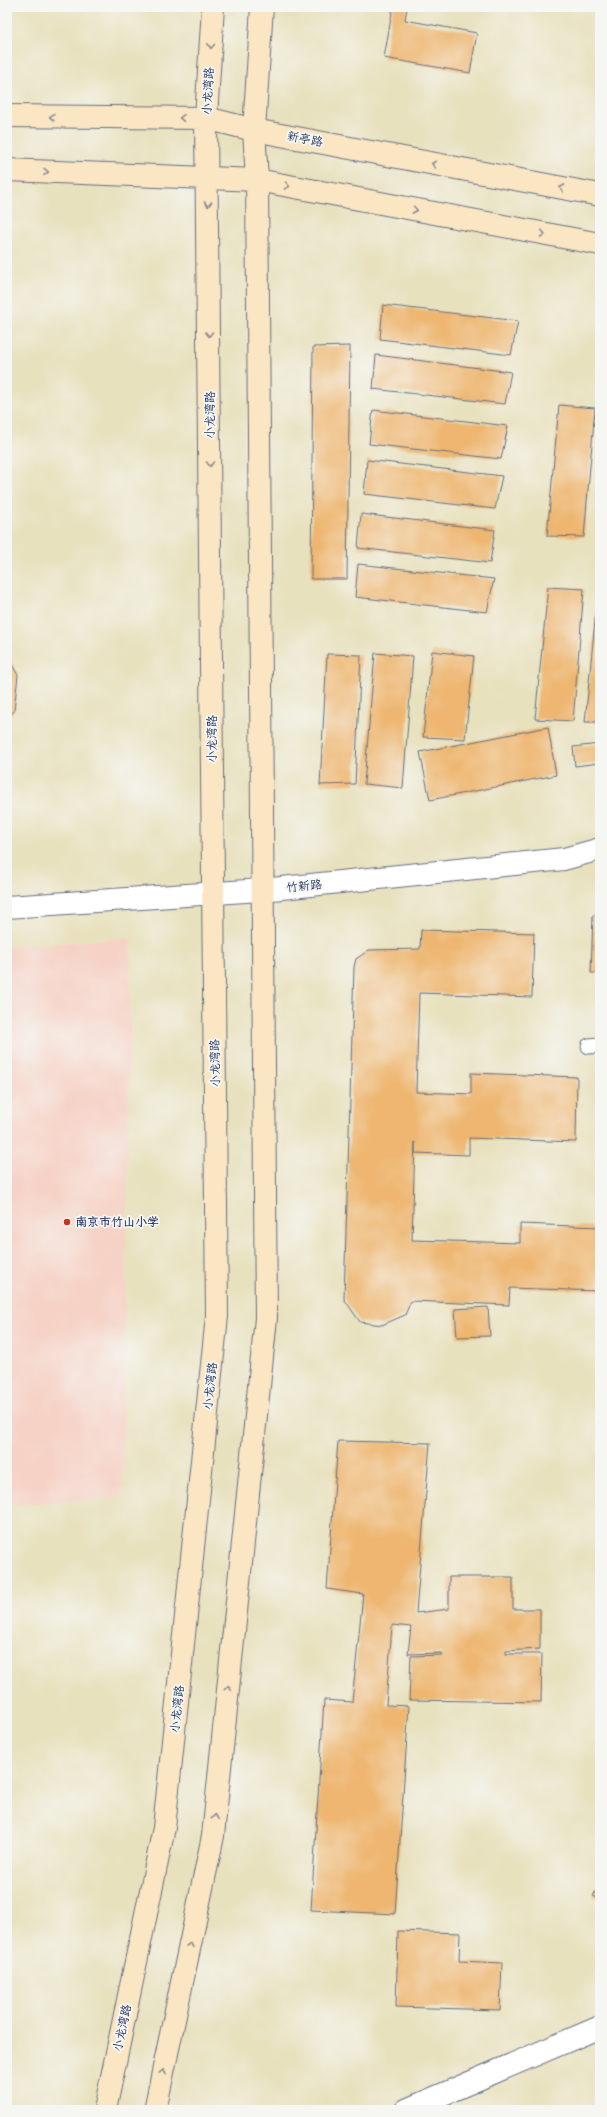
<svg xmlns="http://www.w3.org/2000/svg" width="607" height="2117" viewBox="0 0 607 2117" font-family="'Playpen Sans','LXGW WenKai TC',sans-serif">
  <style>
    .built { fill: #f6d1c5 }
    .building { fill: #eeb66f }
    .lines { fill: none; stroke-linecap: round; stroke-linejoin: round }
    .lane-casing { stroke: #636d80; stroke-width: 17 }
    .street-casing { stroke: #636d80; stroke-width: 24 }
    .secondary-casing { stroke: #636d80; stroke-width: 24 }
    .lane { stroke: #fff; stroke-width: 15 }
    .street { stroke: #fff; stroke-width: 22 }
    .secondary { stroke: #fbe6c3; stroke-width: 22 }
    .oneway { stroke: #8b8a90 }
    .poi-dot { fill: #c8321e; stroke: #f6f6f2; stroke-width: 1.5 }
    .labels { text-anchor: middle; stroke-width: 3.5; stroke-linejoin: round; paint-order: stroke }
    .street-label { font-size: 12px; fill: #1b2f5e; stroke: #f6f6f2 }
    .poi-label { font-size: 12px; font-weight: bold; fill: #1b2f5e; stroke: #f6f6f2; text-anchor: start }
  </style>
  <rect width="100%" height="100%" fill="#f6f6f2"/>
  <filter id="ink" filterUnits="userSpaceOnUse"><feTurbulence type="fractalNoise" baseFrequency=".025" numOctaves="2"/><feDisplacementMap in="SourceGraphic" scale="8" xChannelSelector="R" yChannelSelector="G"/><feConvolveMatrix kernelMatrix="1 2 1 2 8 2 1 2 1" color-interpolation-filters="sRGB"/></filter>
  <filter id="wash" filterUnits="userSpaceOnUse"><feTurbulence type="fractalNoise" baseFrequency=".012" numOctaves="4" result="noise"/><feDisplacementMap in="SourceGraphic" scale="16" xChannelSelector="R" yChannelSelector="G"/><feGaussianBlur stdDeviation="0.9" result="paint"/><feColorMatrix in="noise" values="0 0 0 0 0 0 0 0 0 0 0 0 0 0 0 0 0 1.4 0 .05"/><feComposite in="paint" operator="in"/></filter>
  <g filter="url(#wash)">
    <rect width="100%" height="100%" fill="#e8e1be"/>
    <path class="built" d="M 131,938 L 122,1497 L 7,1505 L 7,947 Z"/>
    <g id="blocks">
      <path class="building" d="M 393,7 L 407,7 L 405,20 L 477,33 L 470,73 L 384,58 Z
        M 383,305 L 518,321 L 511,355 L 380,339 Z
        M 350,346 L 347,579 L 311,579 L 313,347 Z
        M 376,355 L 511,372 L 505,404 L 373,389 Z
        M 559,405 L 595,408 L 584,537 L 547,536 Z
        M 373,410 L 508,426 L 501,459 L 369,444 Z
        M 367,460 L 502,476 L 495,509 L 364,494 Z
        M 361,514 L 495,530 L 490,563 L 358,548 Z
        M 358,564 L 494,579 L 487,612 L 355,597 Z
        M 548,587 L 584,589 L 573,721 L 535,719 Z
        M 598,591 L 600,591 L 600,722 L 585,722 Z
        M 432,651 L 474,656 L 465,739 L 423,737 Z
        M 375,653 L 413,656 L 403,788 L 364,784 Z
        M 327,654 L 361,655 L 355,784 L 320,785 Z
        M 7,656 L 18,675 L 14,711 L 7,719 Z
        M 548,727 L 556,775 L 430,800 L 420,752 Z
        M 600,744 L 600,763 L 575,766 L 573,747 Z
        M 593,915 L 600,915 L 600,973 L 591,973 Z
        M 421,930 L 534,933 L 532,997 L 419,993 L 416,1092 L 471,1094 L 471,1073 L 577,1077 L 576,1142 L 469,1138 L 469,1155 L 415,1153 L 415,1142 L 412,1240 L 520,1243 L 520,1224 L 600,1227 L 600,1291 L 510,1288 L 509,1305 L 411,1301 L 405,1315 L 382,1325 L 360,1322 L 344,1299 L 354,967 L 356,959 L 369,950 L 420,949 Z
        M 488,1307 L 490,1336 L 457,1337 L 455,1309 Z
        M 338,1441 L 430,1443 L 416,1613 L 449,1609 L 449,1577 L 513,1577 L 513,1609 L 540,1609 L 540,1649 L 506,1651 L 506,1654 L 542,1654 L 541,1702 L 409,1700 L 411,1656 L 442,1655 L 442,1653 L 408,1654 L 411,1627 L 392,1625 L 386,1705 L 409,1706 L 395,1914 L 311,1910 L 324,1700 L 352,1702 L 363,1594 L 327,1589 Z
        M 600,1883 L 600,1899 L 593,1896 Z
        M 398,1931 L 460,1933 L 459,1961 L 502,1963 L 500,2010 L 396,2007 Z"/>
    </g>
  </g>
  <g filter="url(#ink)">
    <use href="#blocks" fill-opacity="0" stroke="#636d80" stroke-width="1"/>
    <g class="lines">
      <g class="lane-casing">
        <path id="lane" d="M 589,1046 L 600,1045"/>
      </g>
      <g class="street-casing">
        <path id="street" d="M 7,907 L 262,890 L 564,859 L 600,849
          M 406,2110 L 600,2027"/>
      </g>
      <g class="secondary-casing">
        <path id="secondary" d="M 7,116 L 206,118 L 254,130 L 600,195
          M 7,170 L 257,180 L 600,244
          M 105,2110 L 164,1828 L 217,1316 L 206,118 L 213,7
          M 155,2110 L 213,1836 L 266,1318 L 257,180 L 254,130 L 262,7"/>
      </g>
      <use href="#lane" class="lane"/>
      <use href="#street" class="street"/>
      <use href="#secondary" class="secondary"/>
    </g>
    <defs><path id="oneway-chevron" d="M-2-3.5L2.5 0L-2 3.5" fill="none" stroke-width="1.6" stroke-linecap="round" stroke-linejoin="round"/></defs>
    <g class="oneway">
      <use href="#oneway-chevron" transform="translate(211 46) rotate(94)"/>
      <use href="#oneway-chevron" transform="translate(52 117) rotate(-179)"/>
      <use href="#oneway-chevron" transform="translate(182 118) rotate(-179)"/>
      <use href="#oneway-chevron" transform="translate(434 164) rotate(-169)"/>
      <use href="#oneway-chevron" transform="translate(46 172) rotate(2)"/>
      <use href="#oneway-chevron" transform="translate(287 186) rotate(11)"/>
      <use href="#oneway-chevron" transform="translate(562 188) rotate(-169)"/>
      <use href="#oneway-chevron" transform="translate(208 204) rotate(90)"/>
      <use href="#oneway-chevron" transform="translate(415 210) rotate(11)"/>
      <use href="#oneway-chevron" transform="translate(543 234) rotate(11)"/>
      <use href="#oneway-chevron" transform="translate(209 334) rotate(90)"/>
      <use href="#oneway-chevron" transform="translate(210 464) rotate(90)"/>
      <use href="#oneway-chevron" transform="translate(228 1688) rotate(-84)"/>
      <use href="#oneway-chevron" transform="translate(215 1817) rotate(-84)"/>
      <use href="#oneway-chevron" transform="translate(190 1945) rotate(-78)"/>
      <use href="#oneway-chevron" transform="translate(163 2072) rotate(-78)"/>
    </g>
  </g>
  <circle class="poi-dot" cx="67" cy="1222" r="4"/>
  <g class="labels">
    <g class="street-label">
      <text transform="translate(208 91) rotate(-87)" y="4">小龙湾路</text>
      <text transform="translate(305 139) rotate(11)" y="4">新亭路</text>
      <text transform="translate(210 415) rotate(-90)" y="4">小龙湾路</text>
      <text transform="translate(212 739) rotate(-90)" y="4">小龙湾路</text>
      <text transform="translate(304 886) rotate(-6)" y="4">竹新路</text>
      <text transform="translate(215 1063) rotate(-91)" y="4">小龙湾路</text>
      <text transform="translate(210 1386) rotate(-84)" y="4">小龙湾路</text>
      <text transform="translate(177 1709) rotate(-84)" y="4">小龙湾路</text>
      <text transform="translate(122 2028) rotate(-78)" y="4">小龙湾路</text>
    </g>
    <g class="poi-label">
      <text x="75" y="1226">南京市竹山小学</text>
    </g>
  </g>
  <rect width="607" height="2117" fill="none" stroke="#f6f6f2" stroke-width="24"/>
</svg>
